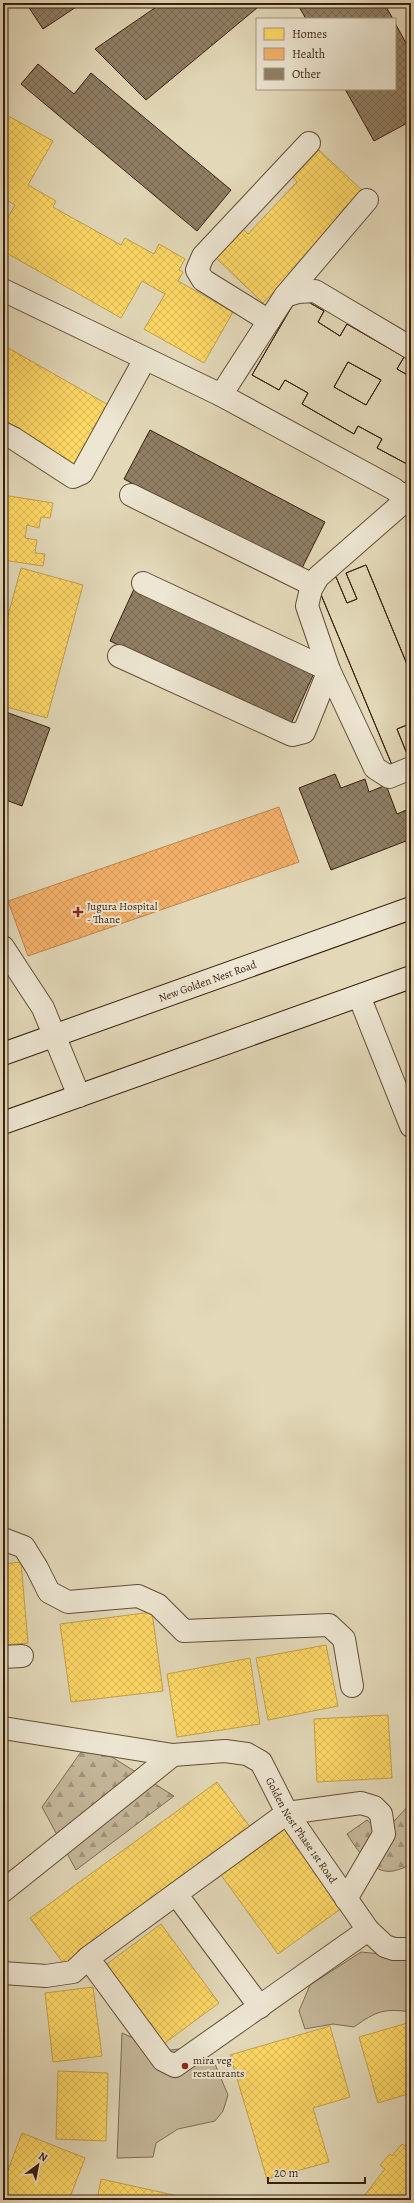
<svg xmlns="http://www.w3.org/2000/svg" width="414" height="2203" viewBox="0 0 414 2203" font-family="Alegreya,serif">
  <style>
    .forest { fill: url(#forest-firs); stroke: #7f6c54 }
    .garden { fill: #c6b99c; stroke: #7f6c54 }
    .homes { fill: url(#homes-cross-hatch); stroke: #c3a14b }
    .health { fill: url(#health-cross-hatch); stroke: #bd864f }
    .building { fill: url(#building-cross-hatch); stroke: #381f0d; fill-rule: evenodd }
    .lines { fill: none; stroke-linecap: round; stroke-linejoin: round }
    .street-casing { stroke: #634e38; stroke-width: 24 }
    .secondary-casing { stroke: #381f0d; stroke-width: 24 }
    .street { stroke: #ede6d2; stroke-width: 22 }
    .secondary { stroke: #ede6d2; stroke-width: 22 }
    .poi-dot { fill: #8f2418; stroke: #ede6d2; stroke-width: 1.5 }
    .labels { text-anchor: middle; stroke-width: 4; stroke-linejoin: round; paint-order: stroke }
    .poi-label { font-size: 11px; fill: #381f0d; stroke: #ede6d2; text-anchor: start }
    .street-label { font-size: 11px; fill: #381f0d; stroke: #ede6d2 }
  </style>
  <defs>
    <pattern id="forest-firs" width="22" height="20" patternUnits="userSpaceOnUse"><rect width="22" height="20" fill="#c6b99c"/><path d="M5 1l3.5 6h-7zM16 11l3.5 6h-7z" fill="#a2967e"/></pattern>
    <pattern id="homes-cross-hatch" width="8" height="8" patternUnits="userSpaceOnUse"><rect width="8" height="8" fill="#ffd966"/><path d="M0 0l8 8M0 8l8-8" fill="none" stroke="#dbba57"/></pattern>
    <pattern id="health-cross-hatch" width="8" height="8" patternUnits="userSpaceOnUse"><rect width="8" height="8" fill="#f6b26b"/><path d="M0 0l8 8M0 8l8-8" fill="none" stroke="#d4995c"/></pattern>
    <pattern id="building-cross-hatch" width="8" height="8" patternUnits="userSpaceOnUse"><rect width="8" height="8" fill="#918066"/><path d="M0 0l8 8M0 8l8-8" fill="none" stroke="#776852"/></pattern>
  </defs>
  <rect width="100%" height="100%" fill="#e3d9b9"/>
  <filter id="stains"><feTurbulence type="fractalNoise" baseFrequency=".005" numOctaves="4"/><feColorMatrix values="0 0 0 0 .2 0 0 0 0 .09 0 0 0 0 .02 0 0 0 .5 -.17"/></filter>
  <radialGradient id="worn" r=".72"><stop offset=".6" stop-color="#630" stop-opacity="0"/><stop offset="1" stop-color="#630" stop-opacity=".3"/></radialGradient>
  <path class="forest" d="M 88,1742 L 174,1796 L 76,1870 L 42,1807 Z
    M 411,1803 L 411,1865 C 405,1867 399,1870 393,1871 C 372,1875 356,1848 347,1834 L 367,1820 L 380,1831 L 395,1820 Z"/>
  <path class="garden" d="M 361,1952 L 411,1957 L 411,2012 C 385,2008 376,2011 354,2027 L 333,2024 L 305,2029 L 299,2011 L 310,1985 Z
    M 122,2033 L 162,2051 L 187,2048 L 205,2058 L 215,2064 L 228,2095 L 223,2111 L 215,2121 L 178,2129 L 156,2143 L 153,2157 L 117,2158 Z"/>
  <path class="homes" d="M 3,113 L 53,141 L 28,185 L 56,201 L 53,207 L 121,245 L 125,238 L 154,254 L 159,244 L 185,259 L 179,270 L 183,272 L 178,281 L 233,312 L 204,363 L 144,329 L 165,294 L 142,281 L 121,318 L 3,251 L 3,226 L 15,205 L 3,198 Z
    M 319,150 L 366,194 L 263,303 L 216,258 L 243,229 L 248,234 L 297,182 L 293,177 Z
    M 3,345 L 112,407 L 78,468 L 3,426 Z
    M 3,495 L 53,503 L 50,518 L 41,517 L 39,528 L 27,525 L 25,538 L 37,540 L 35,553 L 45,554 L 43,566 L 3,560 Z
    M 21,568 L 83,585 L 47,718 L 3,706 L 3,634 Z
    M 21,1562 L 28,1643 L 3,1645 L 3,1564 Z
    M 152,1612 L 163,1691 L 71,1702 L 60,1624 Z
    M 326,1645 L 338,1706 L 268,1720 L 256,1658 Z
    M 250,1658 L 260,1724 L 177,1737 L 167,1674 Z
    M 388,1715 L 392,1778 L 317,1782 L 314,1719 Z
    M 217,1782 L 253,1831 L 66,1967 L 30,1918 Z
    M 285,1829 L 342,1908 L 278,1954 L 221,1875 Z
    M 161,1924 L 219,2003 L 162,2045 L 104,1966 Z
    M 93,1987 L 102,2056 L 53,2062 L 45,1993 Z
    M 411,2022 L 411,2093 L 378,2103 L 359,2037 Z
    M 330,2026 L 350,2097 L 313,2108 L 329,2162 L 267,2179 L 230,2055 Z
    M 58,2071 L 108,2073 L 106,2141 L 56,2139 Z
    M 22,2133 L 85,2158 L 69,2200 L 3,2200 L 3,2183 Z
    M 411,2139 L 411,2200 L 369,2200 L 364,2196 L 385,2169 L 380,2165 L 390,2154 L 392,2156 L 402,2144 L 405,2146 Z
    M 101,2179 L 178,2196 L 177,2200 L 97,2200 Z"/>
  <path class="health" d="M 279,807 L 299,862 L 28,956 L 8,901 Z"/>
  <path class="building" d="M 26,3 L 82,3 L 43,29 Z
    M 162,3 L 263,3 L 146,100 L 95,49 Z
    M 297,3 L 384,3 L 393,19 L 306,19 Z
    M 395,23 L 411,52 L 411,121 L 374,141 L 345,89 L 395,89 Z
    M 38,64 L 74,94 L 91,73 L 231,190 L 197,231 L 21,84 Z
    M 298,296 L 324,311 L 318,322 L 340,336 L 347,324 L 404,357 L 397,369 L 411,377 L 411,457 L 407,464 L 377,448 L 382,439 L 358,426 L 354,434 L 302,404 L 308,393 L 285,380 L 279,390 L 252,375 ZM 348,362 L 381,380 L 366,405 L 334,387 Z
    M 298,296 L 324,311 L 318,322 L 340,336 L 347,324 L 404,357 L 397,369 L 411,377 L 411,457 L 407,464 L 377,448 L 382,439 L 358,426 L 354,434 L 302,404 L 308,393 L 285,380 L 279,390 L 252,375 Z
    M 348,362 L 381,380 L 366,405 L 334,387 Z
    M 150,430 L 325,522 L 300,572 L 124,479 Z
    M 366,565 L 411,674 L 411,736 L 407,725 L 397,729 L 409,759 L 392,765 L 317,585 L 336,577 L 347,603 L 357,599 L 346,573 Z
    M 366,565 L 411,674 L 411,736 L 407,725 L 397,729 L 409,759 L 392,765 L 317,585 L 336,577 L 347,603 L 357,599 L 346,573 Z
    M 134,589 L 315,671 L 291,724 L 110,641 Z
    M 3,711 L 50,728 L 22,806 L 3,799 Z
    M 335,774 L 341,788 L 365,779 L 369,792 L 386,785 L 397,814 L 411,808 L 411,839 L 331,870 L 299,788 Z"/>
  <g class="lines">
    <g class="street-casing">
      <g id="street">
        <path d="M 3,290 L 221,395 L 394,489 L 411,504"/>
        <path d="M 285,296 L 367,200"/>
        <path d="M 269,321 L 203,280 L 197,270 L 203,256 L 309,143"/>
        <path d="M 221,395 L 285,296 L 298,292 L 315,291 L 411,348"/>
        <path d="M 3,433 L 13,438 L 73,477 L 82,473 L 145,359"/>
        <path d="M 411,492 L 406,500 L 318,577 L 311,589 L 307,606 L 329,670 L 375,768 L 389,777 L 411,768"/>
        <path d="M 131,495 L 313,585"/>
        <path d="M 119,656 L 292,735 L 304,732 L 329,670 L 143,583"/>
        <path d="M 3,947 L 43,1008 L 79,1096"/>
        <path d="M 359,996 L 411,1126"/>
        <path d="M 3,1539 L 24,1547 L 37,1568 L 49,1592 L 68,1602 L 138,1596 L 158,1605 L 184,1631 L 329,1625 L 344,1639 L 352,1686"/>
        <path d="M 3,1657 L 22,1656"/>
        <path id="s1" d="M 3,1728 L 173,1755 L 225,1751 L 247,1754 L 261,1762 L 287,1813 L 368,1930 L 385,1946 L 394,1949 L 411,1949"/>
        <path d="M 3,1891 L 173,1755"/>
        <path d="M 176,1894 L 260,2007"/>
        <path d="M 88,1958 L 163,2060 L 175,2066 L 368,1930"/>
        <path d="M 3,1973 L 46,1976 L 73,1972 L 88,1958 L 287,1813 L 361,1803 L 374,1807 L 381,1814 L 384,1834 L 346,1899"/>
      </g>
    </g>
    <g class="secondary-casing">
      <g id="secondary">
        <path id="s2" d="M 3,1054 L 411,908"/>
        <path d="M 3,1123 L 411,977"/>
      </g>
    </g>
    <use href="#street" class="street"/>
    <use href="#secondary" class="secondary"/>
  </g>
  <g class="poi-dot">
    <path d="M76 906h4v4h4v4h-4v4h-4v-4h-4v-4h4z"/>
    <circle cx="185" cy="2066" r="4"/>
  </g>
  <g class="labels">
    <g class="poi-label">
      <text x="87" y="910">Jugura Hospital<tspan x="87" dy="13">- Thane</tspan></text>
      <text x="193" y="2064">mira veg<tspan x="193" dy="13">restaurants</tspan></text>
    </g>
    <g class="street-label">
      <text dy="4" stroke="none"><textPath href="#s2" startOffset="217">New Golden Nest Road</textPath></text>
      <text dy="4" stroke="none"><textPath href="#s1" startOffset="342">Golden Nest Phase 1st Road</textPath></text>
    </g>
  </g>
  <rect width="414" height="2203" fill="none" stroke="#e3d9b9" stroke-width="16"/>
  <rect x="4" y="4" width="406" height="2195" fill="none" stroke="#381f0d" stroke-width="2"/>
  <rect x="8" y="8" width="398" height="2187" fill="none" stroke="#381f0d"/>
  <rect x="256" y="18" width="140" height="72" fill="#ede6d2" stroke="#a59683"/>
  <rect x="264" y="28" width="20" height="12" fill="#ffd966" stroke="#a59683"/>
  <text x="292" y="38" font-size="12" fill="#381f0d">Homes</text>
  <rect x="264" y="48" width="20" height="12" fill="#f6b26b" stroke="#a59683"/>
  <text x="292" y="58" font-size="12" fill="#381f0d">Health</text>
  <rect x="264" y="68" width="20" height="12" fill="#918066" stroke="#a59683"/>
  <text x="292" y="78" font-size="12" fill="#381f0d">Other</text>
  <g transform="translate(38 2165) rotate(32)" stroke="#ede6d2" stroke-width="3" paint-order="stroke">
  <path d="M0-3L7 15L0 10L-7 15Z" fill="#381f0d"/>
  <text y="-6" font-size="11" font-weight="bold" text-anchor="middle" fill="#381f0d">N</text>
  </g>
  <path d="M268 2177v6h97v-6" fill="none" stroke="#381f0d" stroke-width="2"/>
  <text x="274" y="2177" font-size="12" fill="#381f0d" stroke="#ede6d2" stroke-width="3" paint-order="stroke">20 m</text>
  <rect width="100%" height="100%" filter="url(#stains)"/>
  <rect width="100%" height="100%" fill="url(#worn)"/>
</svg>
